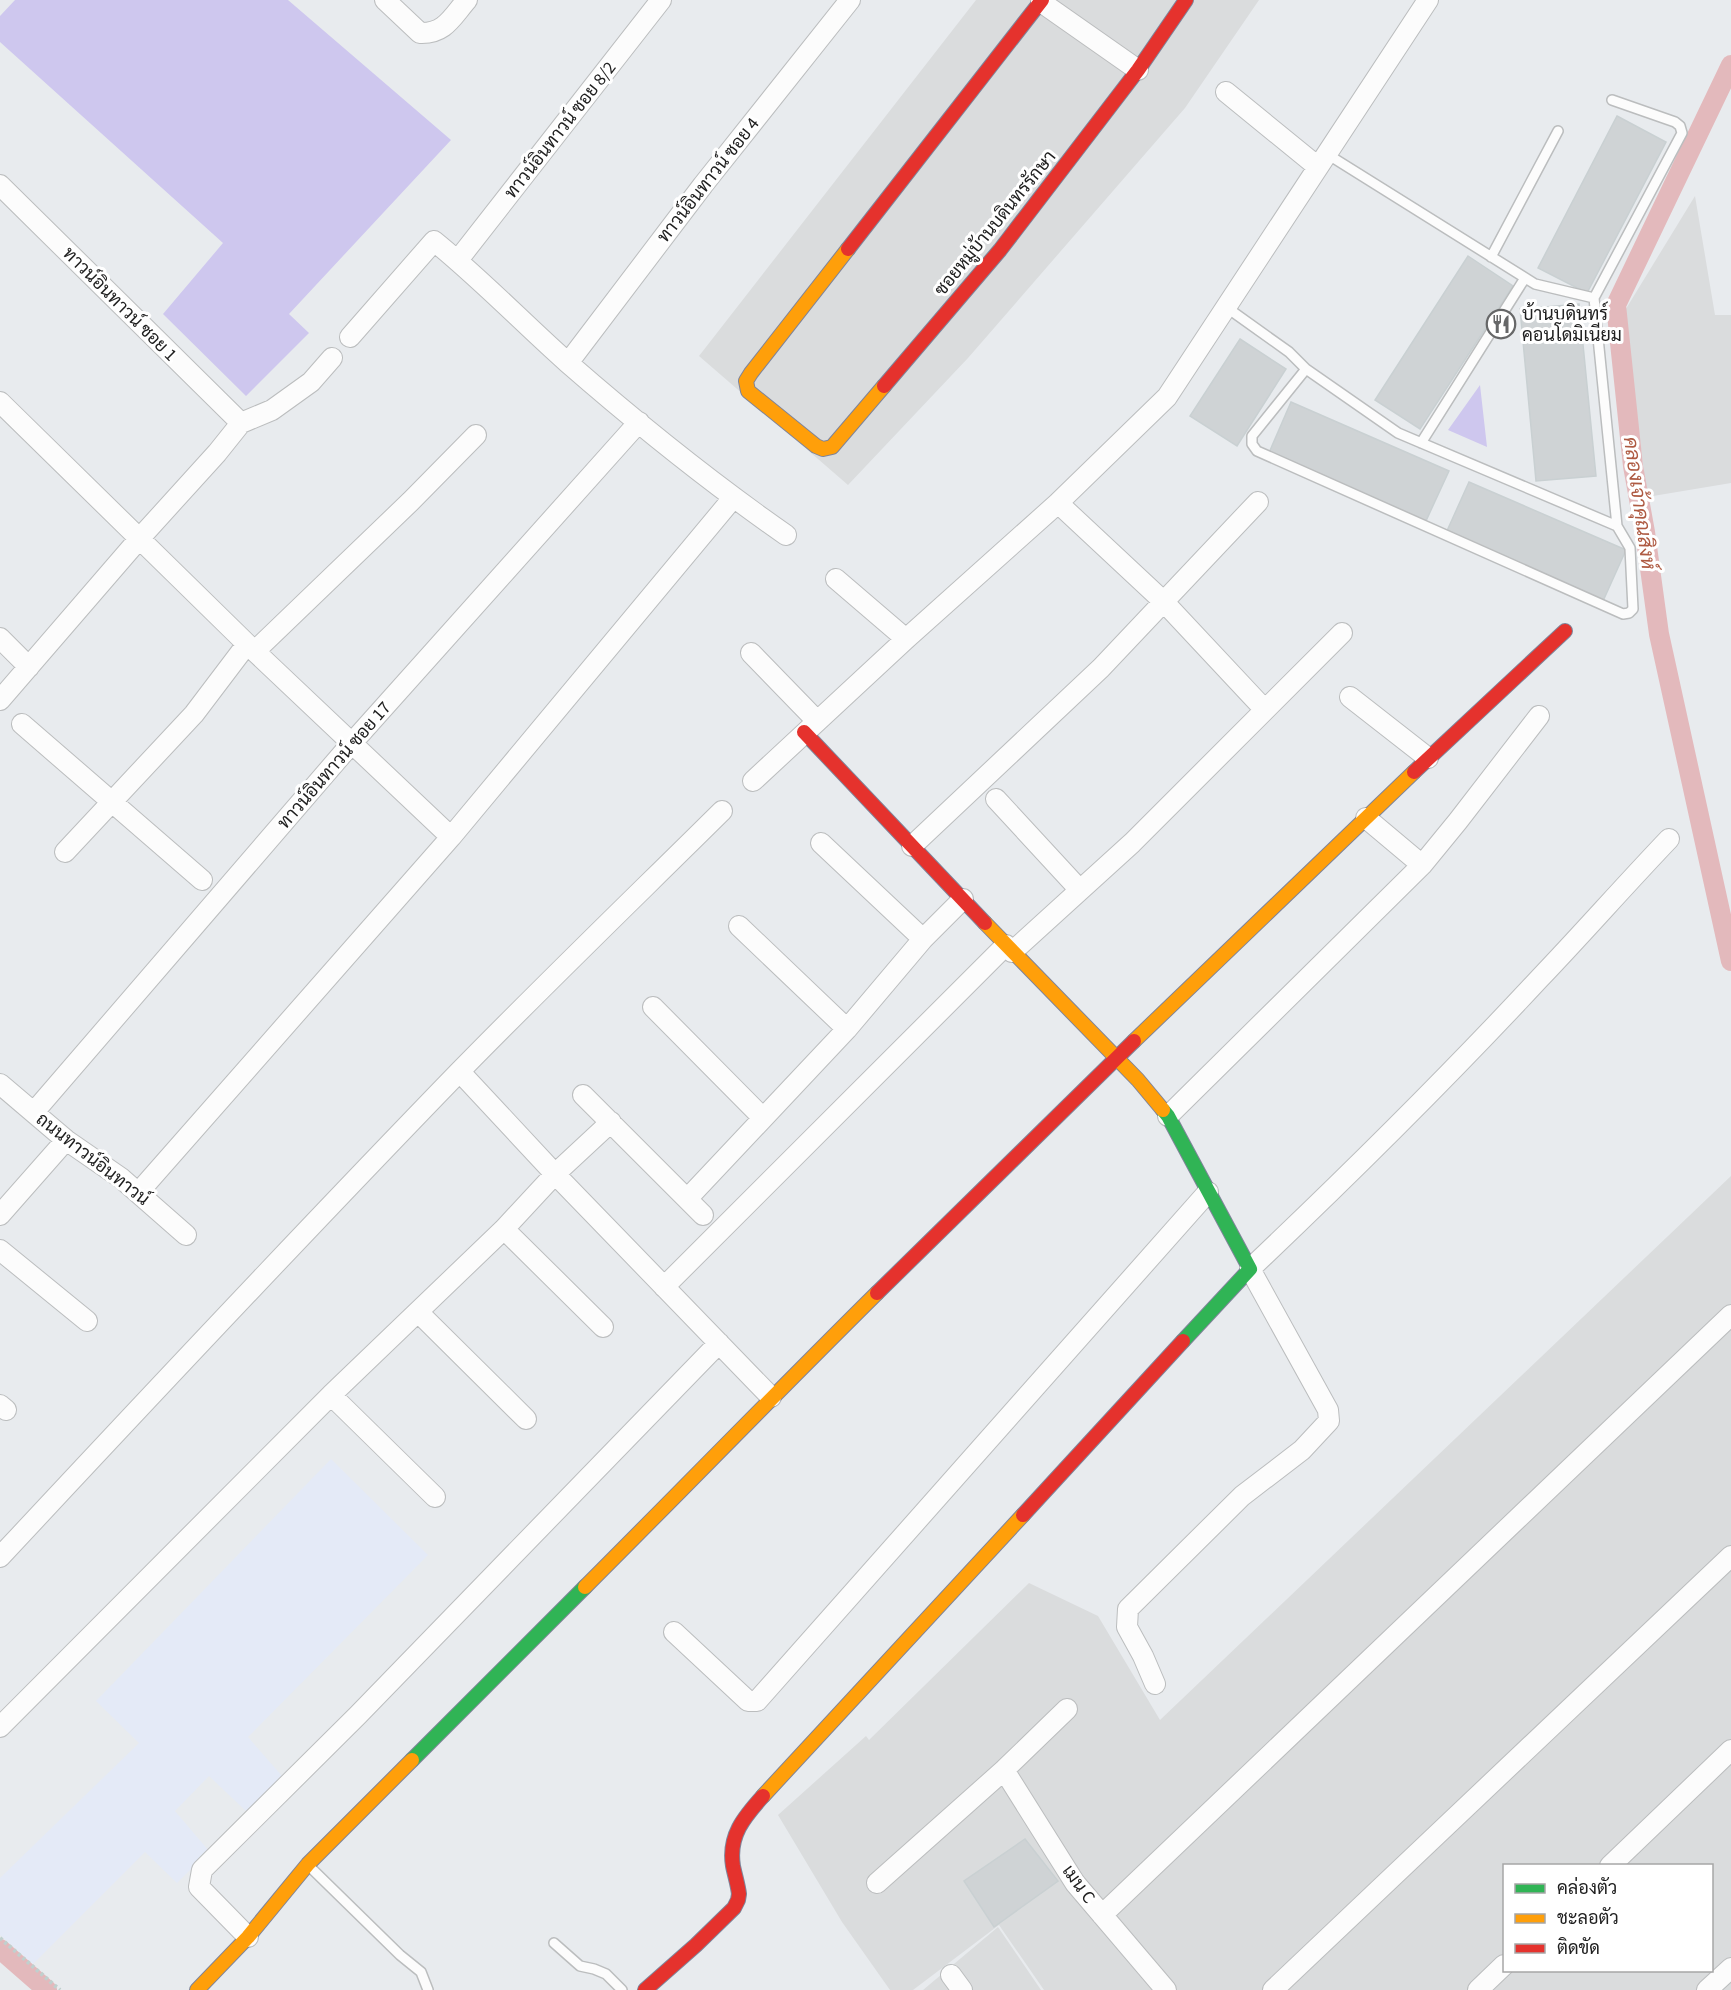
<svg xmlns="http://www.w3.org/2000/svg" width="1731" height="1990" viewBox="0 0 1731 1990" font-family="'Source Sans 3',Sarabun,sans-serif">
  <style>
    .residential { fill: #dadcdd; fill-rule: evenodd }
    .education { fill: #e4eaf7 }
    .grass { fill: #cec7ee }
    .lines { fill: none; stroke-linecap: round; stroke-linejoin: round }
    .canal { stroke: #e3b9bc; stroke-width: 20 }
    .building { fill: #cfd3d5; stroke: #c9d0d2; stroke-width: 1.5 }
    .lane-casing { stroke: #bbbdbe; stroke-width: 12 }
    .street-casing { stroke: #bbbdbe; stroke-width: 22 }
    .fast-casing { stroke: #7f8499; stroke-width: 16 }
    .slow-casing { stroke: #7f8499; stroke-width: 16 }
    .jam-casing { stroke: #7f8499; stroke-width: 16 }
    .path { stroke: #c0d0ce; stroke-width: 4; stroke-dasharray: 3 3; stroke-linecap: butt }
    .lane { stroke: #fcfcfc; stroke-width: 9 }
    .street { stroke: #fcfcfc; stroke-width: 20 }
    .fast { stroke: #30b455; stroke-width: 14 }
    .slow { stroke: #ff9f0a; stroke-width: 14 }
    .jam { stroke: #e5322d; stroke-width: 14 }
    .labels { text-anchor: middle; stroke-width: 6; stroke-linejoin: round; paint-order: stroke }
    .street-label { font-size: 18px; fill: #202020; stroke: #fff }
    .poi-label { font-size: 18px; fill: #202020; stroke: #fff; text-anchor: start }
    .water-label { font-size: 20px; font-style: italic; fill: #ae5a42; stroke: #fff }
  </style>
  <rect width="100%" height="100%" fill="#e8ebee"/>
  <path class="residential" d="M 976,0 L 1259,0 L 1185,108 L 968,358 L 848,485 L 699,356 Z
    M 1695,196 L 1715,315 L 1731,315 L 1731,483 L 1647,497 L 1624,312 Z
    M 1731,1176 L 1731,1990 L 1044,1990 L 999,1925 L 913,1990 L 890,1990 L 842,1922 L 778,1815 L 866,1736 L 869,1740 L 1029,1583 L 1098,1616 L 1160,1720 ZM 1504,1866 L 1712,1866 L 1712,1970 L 1504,1970 Z
    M 998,1927 L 1041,1990 L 923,1990 Z"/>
  <path class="education" d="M 331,1459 L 428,1555 L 248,1737 L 282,1776 L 247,1812 L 209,1776 L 175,1811 L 209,1851 L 177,1883 L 145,1852 L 33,1964 L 0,1935 L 0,1878 L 139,1743 L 96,1701 Z"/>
  <path class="grass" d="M 15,0 L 288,0 L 451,140 L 289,314 L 309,333 L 246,396 L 163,314 L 223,243 L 0,42 L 0,16 Z
    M 1480,385 L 1487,447 L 1448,430 Z"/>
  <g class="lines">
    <path class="canal" d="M 1731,65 L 1616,305 L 1633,466 L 1645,532 L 1659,634 L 1731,961
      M 0,1949 L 47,1990"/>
  </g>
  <path class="building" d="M 1617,116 L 1666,142 L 1587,293 L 1538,268 Z
    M 1468,256 L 1513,286 L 1420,429 L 1375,400 Z
    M 1579,304 L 1596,476 L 1536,481 L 1520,309 Z
    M 1240,339 L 1286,369 L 1237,446 L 1190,416 Z
    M 1291,402 L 1449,471 L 1425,523 L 1268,455 Z
    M 1469,482 L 1626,550 L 1603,601 L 1446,533 Z
    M 1025,1839 L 1058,1881 L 994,1927 L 964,1881 Z"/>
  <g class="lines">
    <g class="lane-casing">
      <path id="lane" d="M 1612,100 L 1675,122 L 1680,126 L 1682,133 L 1594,298 L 1617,526
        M 1327,154 L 1535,284 L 1594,298
        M 1491,257 L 1558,131
        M 1226,307 L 1289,352 L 1306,369 L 1398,433 L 1617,526 L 1630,548 L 1633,609 L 1629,613 L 1623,614 L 1257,451 L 1252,444 L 1252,436 L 1306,369
        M 1421,443 L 1525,278
        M 309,1866 L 400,1955 L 421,1972 L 428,1990
        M 554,1943 L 580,1966 L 594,1969 L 606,1974 L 622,1990"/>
    </g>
    <g class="street-casing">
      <path id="street" d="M 385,0 L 420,33 C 445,34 452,17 467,0
        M 1041,2 L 1138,70
        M 1226,92 L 1318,167
        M 0,185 L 241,423
        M 458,260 L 661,0
        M 350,337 L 434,241 C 481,279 523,323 568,363 C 638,424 710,482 786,535
        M 568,363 L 703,185 L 850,0
        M 0,402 L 247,644 L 451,837
        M 1058,503 L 1163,601 L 1265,710
        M 836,579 L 906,639
        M 0,638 L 29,667
        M 255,651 L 411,501 L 476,435
        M 751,653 L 817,721
        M 1350,697 L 1428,758
        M 0,700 L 139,539 L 217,453 L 241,423 L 272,410 L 311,382 L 332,358
        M 22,724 L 202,880
        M 753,781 L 906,639 L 1058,503 L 1167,397 L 1428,0
        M 996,799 L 1079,889
        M 1366,818 L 1422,865
        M 821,843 L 923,939
        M 912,846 L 1101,668 L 1258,502
        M 65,852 L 194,714 L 247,644
        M 739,926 L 847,1029
        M 1012,952 L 1132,843 L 1342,633
        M 653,1007 L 763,1118
        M 460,1072 L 555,1174 L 771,1397
        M 0,1084 L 66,1140 L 121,1178 L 186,1235
        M 583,1095 L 703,1215
        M 34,1112 L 351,744 L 639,422
        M 1168,1116 L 1422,865 L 1458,821 L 1539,716
        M 138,1193 L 451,837 L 733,498
        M 688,1198 L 847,1029 L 923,939 L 963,899
        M 0,1215 L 66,1140
        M 504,1229 L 603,1327
        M 0,1250 L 87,1321
        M 664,1287 L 1006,945
        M 418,1312 L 526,1419
        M 331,1395 L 435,1497
        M 0,1405 L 6,1410
        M 0,1557 C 152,1394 304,1232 459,1072 C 545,984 634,898 722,811
        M 674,1632 L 748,1701 L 757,1701 L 1208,1192
        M 1155,1684 L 1143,1656 L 1127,1627 L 1128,1609 L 1242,1496 L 1302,1450 L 1329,1421 L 1328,1410 L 1250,1269 C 1349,1175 1446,1079 1539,979 C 1583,933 1625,885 1669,839
        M 0,1727 L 331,1395 L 504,1229 L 555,1174 L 611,1122
        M 1004,1770 L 1075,1883 L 1166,1990
        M 1610,1866 L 1731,1750
        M 877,1883 L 1004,1770 L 1067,1709
        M 1102,1915 L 1731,1315
        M 248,1937 L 199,1887 L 202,1870 L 358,1715 L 719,1343
        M 951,1975 L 962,1990
        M 1273,1990 L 1731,1556
        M 1478,1990 L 1504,1965
        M 1707,1990 L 1731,1968"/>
    </g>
    <g class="fast-casing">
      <path id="fast" d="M 1163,1110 L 1168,1116 L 1250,1269 L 1183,1341
        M 412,1760 L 585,1587"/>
    </g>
    <g class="slow-casing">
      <path id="slow" d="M 848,249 L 751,373 L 746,381 L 748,391 L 816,446 L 823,449 L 832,447 L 884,386
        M 985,923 L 1138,1080 L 1163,1110
        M 1134,1041 L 1414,772
        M 585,1587 C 683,1489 779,1390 877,1293
        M 763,1796 L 1023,1515
        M 197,1990 L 248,1937 L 308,1864 L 412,1760"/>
    </g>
    <g class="jam-casing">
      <path id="jam" d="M 848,249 L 1042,0
        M 884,386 L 1000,250 L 1138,70 L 1186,0
        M 804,732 L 985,923
        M 1414,772 L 1565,631
        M 877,1293 L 1134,1041
        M 1023,1515 L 1183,1341
        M 645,1990 L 696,1945 L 734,1908 L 738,1900 L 739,1894 C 738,1885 735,1876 733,1866 C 728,1836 744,1817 763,1796"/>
    </g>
    <path class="path" d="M 0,1938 L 60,1990"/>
    <use href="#lane" class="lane"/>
    <use href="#street" class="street"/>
    <use href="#fast" class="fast"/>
    <use href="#slow" class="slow"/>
    <use href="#jam" class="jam"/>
  </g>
  <defs>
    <g id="restaurant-ring" transform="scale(1.5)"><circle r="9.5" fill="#fff" stroke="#666768" stroke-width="1.5"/><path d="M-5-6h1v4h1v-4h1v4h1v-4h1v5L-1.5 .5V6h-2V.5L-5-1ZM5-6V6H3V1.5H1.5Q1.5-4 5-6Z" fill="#666768"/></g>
  </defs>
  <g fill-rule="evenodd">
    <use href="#restaurant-ring" x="1501" y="324"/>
  </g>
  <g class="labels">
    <g class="street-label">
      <text transform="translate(560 130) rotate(-52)" y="6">ทาวน์อินทาวน์ ซอย 8/2</text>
      <text transform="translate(708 180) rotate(-52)" y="6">ทาวน์อินทาวน์ ซอย 4</text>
      <text transform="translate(995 223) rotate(-51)" y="6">ซอยหมู่บ้านบดินทรรักษา</text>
      <text transform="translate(120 304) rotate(45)" y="6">ทาวน์อินทาวน์ ซอย 1</text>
      <text transform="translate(334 765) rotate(-49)" y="6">ทาวน์อินทาวน์ ซอย 17</text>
      <text transform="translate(93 1159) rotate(38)" y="6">ถนนทาวน์อินทาวน์</text>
      <text transform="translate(1079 1884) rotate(54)" y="6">เมน C</text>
    </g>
    <g class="poi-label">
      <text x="1522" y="320">บ้านบดินทร์<tspan x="1522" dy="21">คอนโดมิเนียม</tspan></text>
    </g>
    <g class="water-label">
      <text transform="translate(1640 503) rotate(82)" y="7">คลองเจ้าคุณสิงห์</text>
    </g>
  </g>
  <rect x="1503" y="1864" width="210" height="108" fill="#ffffff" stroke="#a6a6a6" stroke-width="1.5"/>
  <rect x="1515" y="1884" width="30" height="9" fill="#30b455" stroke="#a6a6a6" stroke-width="1.5"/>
  <text x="1557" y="1894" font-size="18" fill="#202020">คล่องตัว</text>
  <rect x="1515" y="1914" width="30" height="9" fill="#ff9f0a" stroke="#a6a6a6" stroke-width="1.5"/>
  <text x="1557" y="1924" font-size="18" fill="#202020">ชะลอตัว</text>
  <rect x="1515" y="1944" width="30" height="9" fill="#e5322d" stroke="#a6a6a6" stroke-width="1.5"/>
  <text x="1557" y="1954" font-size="18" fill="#202020">ติดขัด</text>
</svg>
